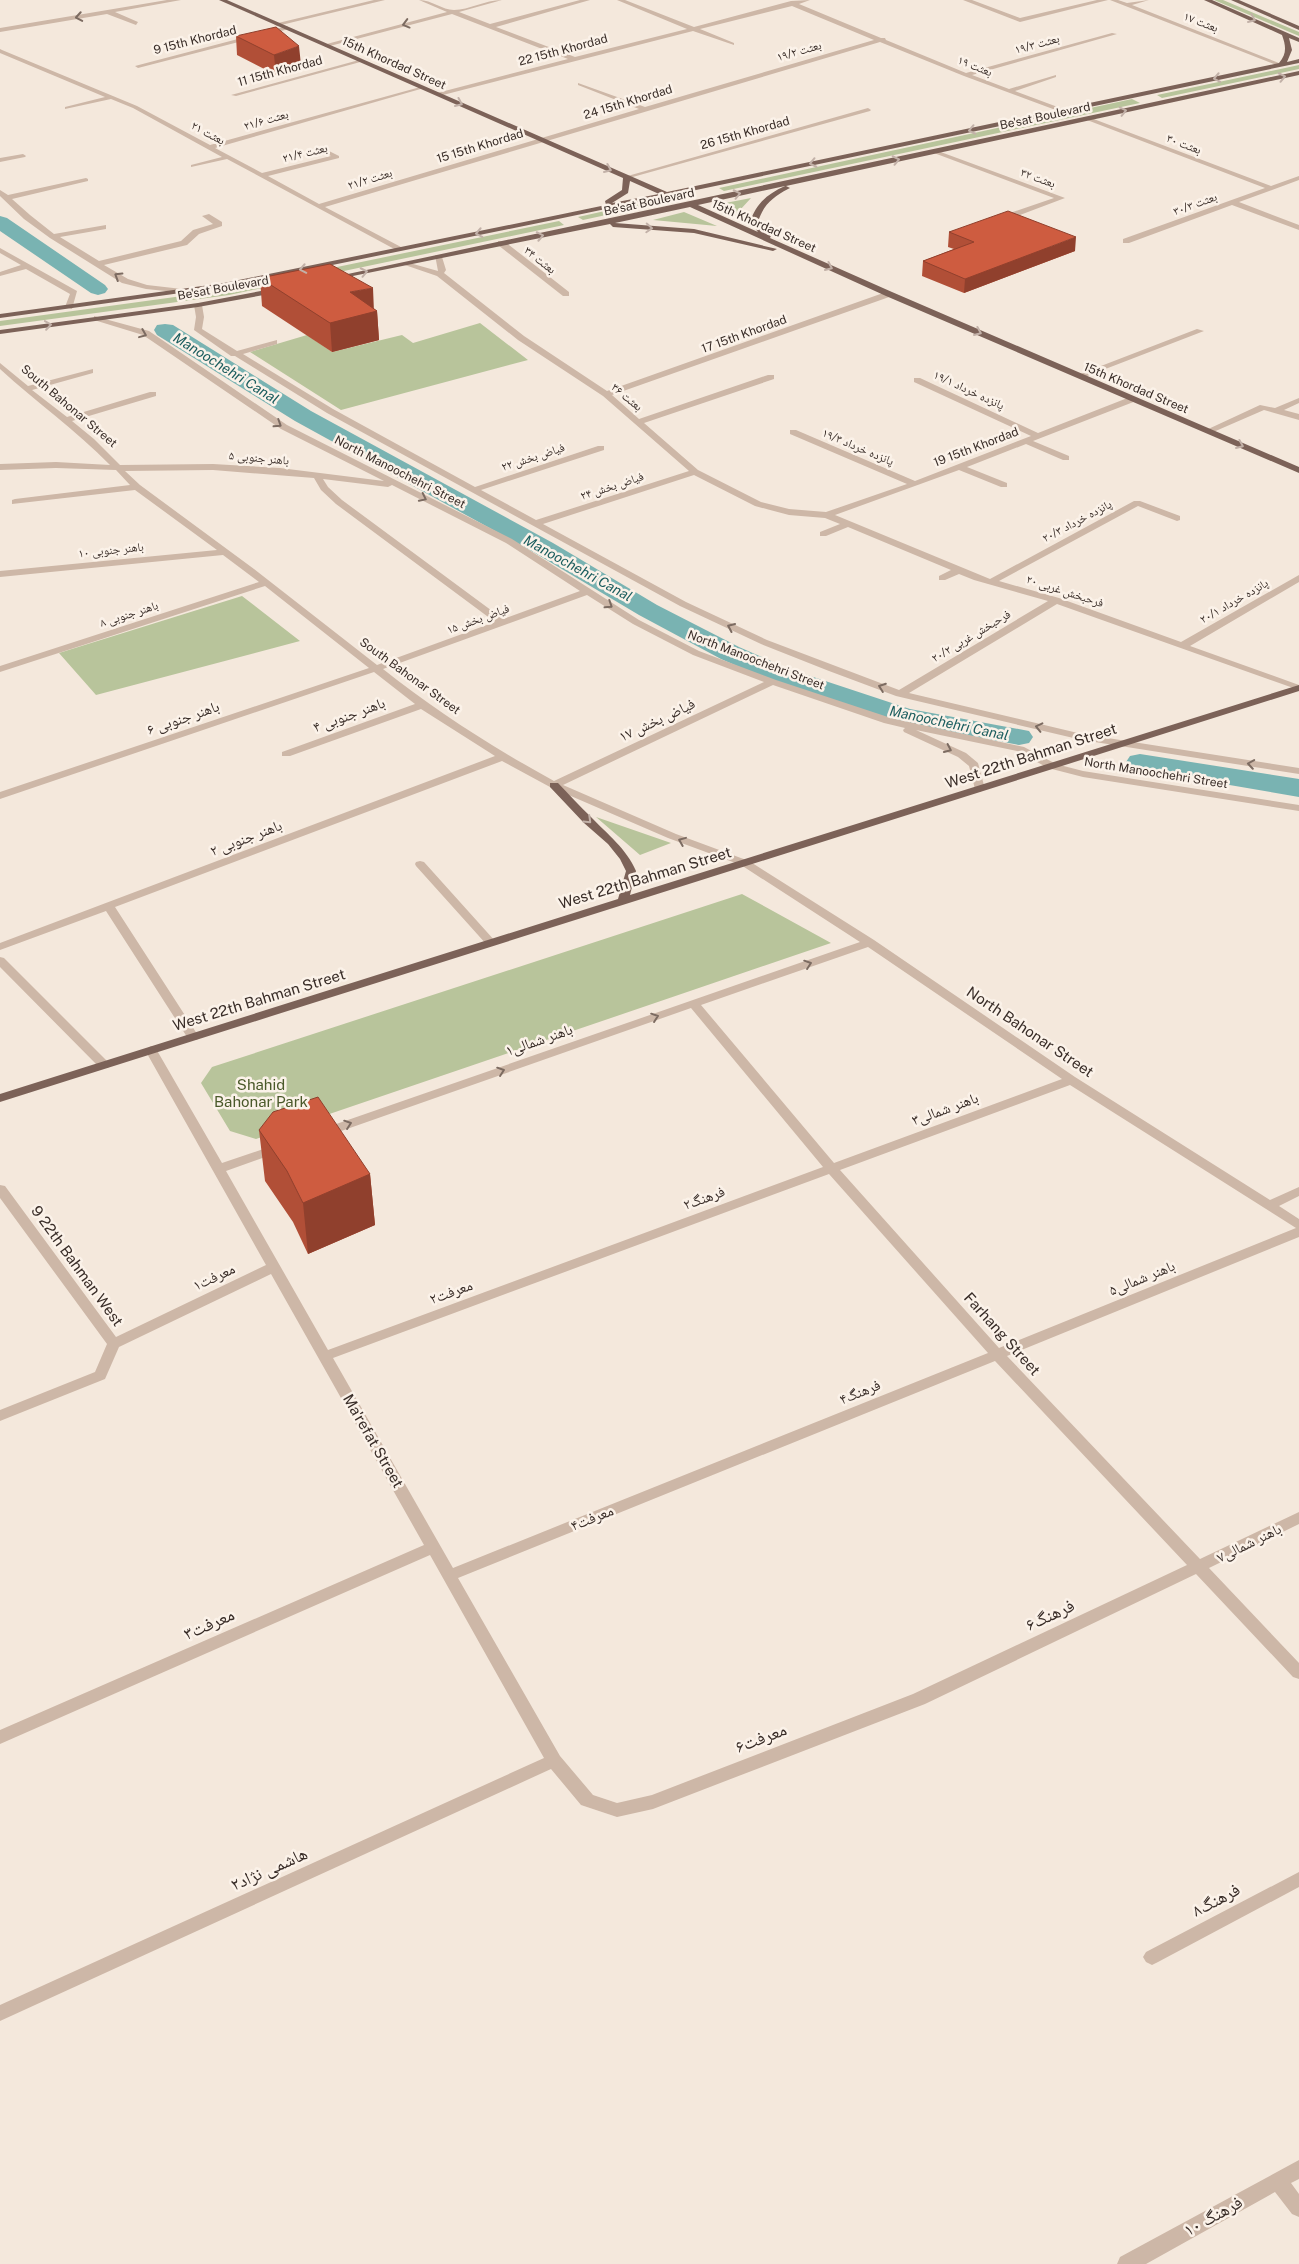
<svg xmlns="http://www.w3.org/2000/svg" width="1299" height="2264" viewBox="0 0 1299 2264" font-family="'Public Sans','Noto Naskh Arabic',sans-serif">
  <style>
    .green { fill: #b8c49b }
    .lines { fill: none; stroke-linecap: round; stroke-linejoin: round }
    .canal { fill: #79b3b2; fill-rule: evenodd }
    .minor { fill: #cdb7a7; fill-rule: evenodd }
    .major { fill: #7c6258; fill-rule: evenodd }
    .wall { fill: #b14f37 }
    .shaded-wall { fill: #90402d }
    .building { fill: #ce5c40; stroke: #90402d }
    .oneway { stroke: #7c6b61 }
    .oneway2 { stroke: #c2b1a8 }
    .labels { text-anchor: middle; stroke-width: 5; stroke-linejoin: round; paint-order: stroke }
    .far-street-label { font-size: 12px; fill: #392d28; stroke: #fbf2e9 }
    .far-water-label { font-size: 14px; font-style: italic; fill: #1b5d5e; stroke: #fbf2e9 }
    .street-label { font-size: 15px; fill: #392d28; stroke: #fbf2e9 }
    .park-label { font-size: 15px; fill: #4a592a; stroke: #fbf2e9 }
    .near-street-label { font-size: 18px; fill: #392d28; stroke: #fbf2e9 }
  </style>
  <rect width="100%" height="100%" fill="#f4e8dc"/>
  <path class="green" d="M 1214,0 L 1223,0 L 1299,32 L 1299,36 Z
    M 1299,65 L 1299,69 L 1162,98 L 1157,95 Z
    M 1132,99 L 1140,103 L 724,191 L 719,188 Z
    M 751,198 L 740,210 L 741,219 L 715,205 Z
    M 650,201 L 657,204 L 583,220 L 578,217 Z
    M 684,212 L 717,226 L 653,220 Z
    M 559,221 L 564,225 L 229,295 L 0,326 L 0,321 L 226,290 Z
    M 480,323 L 528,360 L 341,410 L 250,352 L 307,335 L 332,352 L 402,335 L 413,343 Z
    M 242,596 L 300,641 L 96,695 L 59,653 Z
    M 596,817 L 671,843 L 640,855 Z
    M 742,894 L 831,943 L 256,1139 L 230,1131 L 201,1083 L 212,1067 Z"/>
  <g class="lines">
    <path class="canal" d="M 0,216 L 7,218 L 105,285 L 108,289 L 105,293 L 98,295 L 91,293 L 0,231 Z
      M 165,324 L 173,325 L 311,411 L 553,543 L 657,605 L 739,647 L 789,669 L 910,709 L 1029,731 L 1033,737 L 1029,743 L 1019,745 L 896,722 L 771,681 L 721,659 L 639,615 L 535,553 L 295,421 L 157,335 L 154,330 L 157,325 Z
      M 1140,754 L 1299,779 L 1299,797 L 1130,768 L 1126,762 L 1130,756 Z"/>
    <path class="minor" d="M 167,0 L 181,0 L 115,12 L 138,22 L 136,25 L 107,14 L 0,32 L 0,28 Z
      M 374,0 L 385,0 L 277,26 L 274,24 Z
      M 419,0 C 432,0 442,10 454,10 C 469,10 485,0 502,0 L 459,12 L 490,24 L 580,0 L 590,0 L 496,27 L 575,57 L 687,29 L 617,0 L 625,0 L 694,27 L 791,1 L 810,0 L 799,4 L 881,38 L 885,38 L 886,40 L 966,73 L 1112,33 L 1117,34 L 972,75 L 1009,89 L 1056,75 L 1056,77 L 1015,91 L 1063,109 L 1064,110 L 1061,112 L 964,76 L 880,42 L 325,207 L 401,247 L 402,249 L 398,251 L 227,159 L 191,167 L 191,165 L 222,157 L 133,108 L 111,99 L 65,109 L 65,107 L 105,97 L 0,53 L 0,49 L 2,50 L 137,106 L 210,145 L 424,86 L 424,88 L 215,148 L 262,173 L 331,156 L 319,150 L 318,149 L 321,147 L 339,156 L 339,158 L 268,176 L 319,204 L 639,109 L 578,85 L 578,83 L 645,107 L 874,40 L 792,6 L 700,29 L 734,43 L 734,45 L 693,31 L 439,96 L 437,95 L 437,93 L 568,59 L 452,14 L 326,47 L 323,45 L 447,12 Z
      M 963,0 L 972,0 L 1020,18 L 1097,0 L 1108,0 L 1020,22 Z
      M 1110,0 L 1118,0 L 1127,3 L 1149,0 L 1132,5 L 1284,65 L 1279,66 Z
      M 287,26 L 289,29 L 138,68 L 135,66 Z
      M 359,60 L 364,61 L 236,96 L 231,95 Z
      M 868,108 L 871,110 L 870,111 L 629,178 L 624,177 Z
      M 1087,118 L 1091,118 L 1271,186 L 1299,176 L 1299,180 L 1239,202 L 1299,225 L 1299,230 L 1232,205 L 1129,243 L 1123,243 L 1123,239 L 1265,188 L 1087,120 Z
      M 934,151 L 938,151 L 1065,198 L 1004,221 L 998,221 L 998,217 L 1054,198 L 934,153 Z
      M 23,154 L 26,156 L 25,157 L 0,162 L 0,158 Z
      M 86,178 L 88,179 L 88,181 L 12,199 L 30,215 L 54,234 L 106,225 L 106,229 L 60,237 L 99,261 L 181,241 L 193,230 L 213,224 L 202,216 L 209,214 L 222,222 L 222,226 L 199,234 L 187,245 L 104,265 L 128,279 L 147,285 L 182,289 L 185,289 L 185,293 L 146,289 L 122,283 L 50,238 L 24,219 L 0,196 L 0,190 L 8,195 Z
      M 498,241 L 504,241 L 569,292 L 569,296 L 563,296 L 498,245 Z
      M 0,248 L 77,291 L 72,309 L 65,307 L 70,294 L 26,269 L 0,276 L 0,272 L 21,265 L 0,253 Z
      M 435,255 L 442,257 L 446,270 L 444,273 L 524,336 L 607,391 L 886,292 L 892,292 L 892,296 L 612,395 L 639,419 L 768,375 L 774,375 L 774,379 L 644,423 L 698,470 L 761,502 L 789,509 L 826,512 L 907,484 L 790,434 L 790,430 L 796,430 L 915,481 L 1031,436 L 914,382 L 914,378 L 920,378 L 1038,433 L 1130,397 L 1136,397 L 1136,401 L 1033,441 L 1069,456 L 1069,460 L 1063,460 L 1026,444 L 967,467 L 1007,483 L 1007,487 L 1001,487 L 959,470 L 835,515 L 990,579 L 1134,501 L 1140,501 L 1180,516 L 1180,520 L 1177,521 L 1138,506 L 999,581 L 1059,598 L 1181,642 L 1299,575 L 1299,582 L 1190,646 L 1299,685 L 1299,690 L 1057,604 L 909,693 L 1082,734 L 1299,768 L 1299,774 L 1082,740 L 896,696 L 829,671 L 761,644 L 680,606 L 327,413 L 235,356 L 231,356 L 194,330 L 196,317 L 194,305 L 198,303 L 202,305 L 204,317 L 202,329 L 237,351 L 277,340 L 277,344 L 243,354 L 333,409 L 475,487 L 598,446 L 604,446 L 604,450 L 481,490 L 536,520 L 689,471 L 603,396 L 518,340 L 437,276 L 402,264 L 406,262 L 438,271 ZM 694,475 L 755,506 L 789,515 L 825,518 L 840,524 L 820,532 L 820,536 L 826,536 L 848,527 L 951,570 L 939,576 L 939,580 L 945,580 L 959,574 L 974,580 L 1048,601 L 899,690 L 767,640 L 686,602 L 543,524 Z
      M 94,316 L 149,331 L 287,425 L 512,539 L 639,620 L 699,651 L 776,680 L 891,718 L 1024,747 L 1056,764 L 1083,771 L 1299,805 L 1299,811 L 1083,777 L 1048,768 L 1017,751 L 916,730 L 966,753 L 978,763 L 985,789 L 980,792 L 975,789 L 969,766 L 958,757 L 904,732 L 903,730 L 905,728 L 884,723 L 773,685 L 563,785 L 676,834 L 749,861 L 874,940 L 1075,1077 L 1270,1200 L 1299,1187 L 1299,1196 L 1279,1206 L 1299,1219 L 1299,1237 L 1007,1356 L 1200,1559 L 1299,1512 L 1299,1524 L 1209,1568 L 1299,1663 L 1299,1679 L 1293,1677 L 1196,1574 L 925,1704 L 653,1809 L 617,1817 L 581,1805 L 551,1769 L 0,2021 L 0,2005 L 544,1758 L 430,1555 L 0,1744 L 0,1730 L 424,1545 L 271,1274 L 119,1347 L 105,1379 L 0,1421 L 0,1410 L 95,1372 L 107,1344 L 0,1198 L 0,1185 L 5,1186 L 116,1337 L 266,1265 L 145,1050 L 151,1046 L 155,1047 L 222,1163 L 278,1144 L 284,1148 L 282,1151 L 226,1171 L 328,1350 L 823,1167 L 691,1008 L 327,1136 L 319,1136 L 317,1133 L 319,1130 L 860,942 L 741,865 L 668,838 L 550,787 L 502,761 L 115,907 L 199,1037 L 197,1040 L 189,1040 L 106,911 L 0,950 L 0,943 L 495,756 L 421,709 L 290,756 L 282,756 L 282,752 L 415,704 L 374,672 L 0,799 L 0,792 L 369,668 L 265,586 L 0,672 L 0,666 L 259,582 L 223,555 L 0,577 L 0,571 L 217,550 L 135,490 L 12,504 L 12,500 L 15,499 L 130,485 L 116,470 L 56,468 L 0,470 L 0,464 L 56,462 L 110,465 C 76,430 36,402 0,369 L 0,363 L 28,386 L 93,369 L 93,373 L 32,390 L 67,417 L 150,392 L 156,392 L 156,396 L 72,421 L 94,439 L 120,465 L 213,464 L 280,468 L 384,481 L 281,429 L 143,335 L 94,320 ZM 213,470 L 314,478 L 321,490 L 336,504 L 495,622 L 377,665 L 254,569 L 140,485 L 125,471 ZM 323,479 L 388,487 L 392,485 L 506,543 L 580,591 L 503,619 L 342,500 L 328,487 ZM 587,595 L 633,624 L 693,655 L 764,682 L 554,781 C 494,748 437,712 383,669 ZM 868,947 L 1062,1079 L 834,1163 L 701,1005 ZM 1070,1085 L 1296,1228 L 999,1348 L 840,1170 ZM 829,1174 L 988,1353 L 453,1568 L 333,1358 ZM 995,1361 L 1187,1565 L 913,1694 L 652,1795 L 617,1803 L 593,1795 L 560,1756 L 458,1578 Z
      M 1197,329 L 1204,331 L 1082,378 L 1075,376 Z
      M 1299,398 L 1299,403 L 1284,410 L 1299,414 L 1299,420 L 1264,410 L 1211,433 L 1204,431 L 1260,405 L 1275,408 Z
      M 420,861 L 424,862 L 495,941 L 497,943 L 495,945 L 487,945 L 416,866 L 415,864 L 416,862 Z
      M 0,957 L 4,958 L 108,1062 L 110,1065 L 108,1068 L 100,1068 L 0,967 Z
      M 1299,1872 L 1299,1887 L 1158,1962 L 1152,1965 L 1146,1962 L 1143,1957 L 1146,1952 Z
      M 1299,2160 L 1299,2179 L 1291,2183 L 1299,2194 L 1299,2217 L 1292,2214 L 1275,2192 L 1146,2264 L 1117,2264 L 1120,2257 Z"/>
    <path class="major" d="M 219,0 L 227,0 L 667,192 L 1279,63 C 1287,54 1286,46 1282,35 L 1204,0 L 1212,0 L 1299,38 L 1299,42 L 1289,38 L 1292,50 L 1287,62 L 1299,59 L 1299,63 L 558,219 L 224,287 L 0,318 L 0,314 L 224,283 L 558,215 L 606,205 L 605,201 L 622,190 L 623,178 ZM 630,181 L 659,194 L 612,203 L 628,193 Z
      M 1231,0 L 1239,0 L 1299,26 L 1299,30 Z
      M 1299,71 L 1299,75 L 786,186 L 790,188 L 788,189 C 773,197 763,205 758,222 L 764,229 L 772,234 L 770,238 L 892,292 L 1299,467 L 1299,473 L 886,296 L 690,207 L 615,223 L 694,229 L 777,249 L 773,251 L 694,233 L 613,227 L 610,224 L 333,280 L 329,278 ZM 785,186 C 767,194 756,204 750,222 L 758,232 L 698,205 Z
      M 277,288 L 281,290 L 280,292 L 198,307 L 0,334 L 0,330 L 198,303 Z
      M 1299,685 L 1299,691 L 0,1102 L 0,1094 L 618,899 L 626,871 L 620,859 L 608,844 L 584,823 L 550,787 L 550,783 L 558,783 C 569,794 579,806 591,817 C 608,835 626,848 636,871 L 630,895 Z"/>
  </g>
  <path class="wall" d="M 236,36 L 301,65 L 276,75 L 237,55 Z
    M 949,232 L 1075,251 L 964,293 L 922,276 L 923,261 L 954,249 L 948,247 Z
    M 260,278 L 374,309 L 377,311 L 379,340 L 332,352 L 262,306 Z
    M 259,1130 L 370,1174 L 375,1225 L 308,1254 L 293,1222 L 265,1181 Z"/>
  <path class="shaded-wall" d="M 299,46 L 301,65 L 276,75 L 274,55 Z
    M 1076,237 L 1075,251 L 964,293 L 965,279 Z
    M 373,288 L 374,312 L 377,311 L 379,340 L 332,352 L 330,323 L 350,292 Z
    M 370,1174 L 375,1225 L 308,1254 L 303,1203 Z"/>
  <path class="building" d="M 276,27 L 299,46 L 274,55 L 236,36 Z
    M 1008,211 L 1076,237 L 965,279 L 923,261 L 974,242 L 949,232 Z
    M 330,264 L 373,288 L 350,292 L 377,311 L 330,323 L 260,278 Z
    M 318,1097 L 370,1174 L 303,1203 L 287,1171 L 259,1130 L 273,1112 Z"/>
  <defs><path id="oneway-chevron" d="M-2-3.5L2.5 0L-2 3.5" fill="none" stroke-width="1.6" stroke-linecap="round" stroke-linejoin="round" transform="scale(1.25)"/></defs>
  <g class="oneway">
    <use href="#oneway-chevron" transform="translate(79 17) rotate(170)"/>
    <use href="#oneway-chevron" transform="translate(406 24) rotate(165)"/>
    <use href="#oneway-chevron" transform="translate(118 276) rotate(-148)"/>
    <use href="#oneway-chevron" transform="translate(143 334) rotate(22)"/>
    <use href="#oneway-chevron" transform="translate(278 424) rotate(33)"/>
    <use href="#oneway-chevron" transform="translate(423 498) rotate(26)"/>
    <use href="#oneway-chevron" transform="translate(609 605) rotate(33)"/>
    <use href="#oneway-chevron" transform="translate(731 627) rotate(-156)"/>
    <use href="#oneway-chevron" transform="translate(882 687) rotate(-160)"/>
    <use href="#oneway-chevron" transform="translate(1039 727) rotate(-167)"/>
    <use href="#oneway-chevron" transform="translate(948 749) rotate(25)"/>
    <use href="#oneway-chevron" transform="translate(1251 764) rotate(-171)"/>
    <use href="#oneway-chevron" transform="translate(682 841) rotate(-158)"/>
    <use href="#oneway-chevron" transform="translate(808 964) rotate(-19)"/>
    <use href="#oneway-chevron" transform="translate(655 1017) rotate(-19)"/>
    <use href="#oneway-chevron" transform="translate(501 1071) rotate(-19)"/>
    <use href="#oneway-chevron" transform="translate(348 1124) rotate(-19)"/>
  </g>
  <g class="oneway2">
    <use href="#oneway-chevron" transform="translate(1252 19) rotate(23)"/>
    <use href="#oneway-chevron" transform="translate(1282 77) rotate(-12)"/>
    <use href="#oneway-chevron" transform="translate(1217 78) rotate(169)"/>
    <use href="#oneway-chevron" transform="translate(459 103) rotate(24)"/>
    <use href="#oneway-chevron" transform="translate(1123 111) rotate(-13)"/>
    <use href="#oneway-chevron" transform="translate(972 130) rotate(168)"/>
    <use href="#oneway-chevron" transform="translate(896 160) rotate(-12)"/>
    <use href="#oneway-chevron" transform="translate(813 163) rotate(168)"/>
    <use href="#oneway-chevron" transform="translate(608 169) rotate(23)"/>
    <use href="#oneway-chevron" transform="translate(737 194) rotate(-12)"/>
    <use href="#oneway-chevron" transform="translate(649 228) rotate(3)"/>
    <use href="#oneway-chevron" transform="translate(479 233) rotate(169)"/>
    <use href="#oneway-chevron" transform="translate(540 236) rotate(-11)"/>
    <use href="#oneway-chevron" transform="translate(829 267) rotate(24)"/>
    <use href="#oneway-chevron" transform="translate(303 269) rotate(169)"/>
    <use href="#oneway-chevron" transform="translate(364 272) rotate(-12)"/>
    <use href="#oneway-chevron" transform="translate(48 325) rotate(-8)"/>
    <use href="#oneway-chevron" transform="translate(978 332) rotate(23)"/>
    <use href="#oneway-chevron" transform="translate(1240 445) rotate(23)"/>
    <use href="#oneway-chevron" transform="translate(588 820) rotate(44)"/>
  </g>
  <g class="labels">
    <g class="far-street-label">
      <text transform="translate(1201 22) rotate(21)" y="4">بعثت ۱۷</text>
      <text transform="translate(195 40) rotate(-14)" y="4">9 15th Khordad</text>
      <text transform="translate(1037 44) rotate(-15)" y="4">بعثت ۱۹/۳</text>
      <text transform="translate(563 50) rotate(-15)" y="4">22 15th Khordad</text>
      <text transform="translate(799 51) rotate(-16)" y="4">بعثت ۱۹/۲</text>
      <text transform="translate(394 63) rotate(24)" y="4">15th Khordad Street</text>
      <text transform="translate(975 66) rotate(22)" y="4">بعثت ۱۹</text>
      <text transform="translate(280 71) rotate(-15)" y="4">11 15th Khordad</text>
      <text transform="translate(628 102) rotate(-17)" y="4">24 15th Khordad</text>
      <text transform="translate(1045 116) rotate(-12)" y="4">Be'sat Boulevard</text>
      <text transform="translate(266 120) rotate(-16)" y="4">بعثت ۲۱/۶</text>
      <text transform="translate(208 133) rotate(28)" y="4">بعثت ۲۱</text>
      <text transform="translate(745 133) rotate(-16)" y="4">26 15th Khordad</text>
      <text transform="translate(1184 144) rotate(21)" y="4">بعثت ۳۰</text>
      <text transform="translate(480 146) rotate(-17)" y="4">15 15th Khordad</text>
      <text transform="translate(305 153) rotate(-14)" y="4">بعثت ۲۱/۴</text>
      <text transform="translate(1038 178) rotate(20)" y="4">بعثت ۳۲</text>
      <text transform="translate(370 179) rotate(-17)" y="4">بعثت ۲۱/۲</text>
      <text transform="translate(649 202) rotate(-12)" y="4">Be'sat Boulevard</text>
      <text transform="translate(1195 204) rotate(-20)" y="4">بعثت ۳۰/۳</text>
      <text transform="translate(764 226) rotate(24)" y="4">15th Khordad Street</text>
      <text transform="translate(540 260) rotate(38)" y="4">بعثت ۳۴</text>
      <text transform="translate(223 288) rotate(-10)" y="4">Be'sat Boulevard</text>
      <text transform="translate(744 334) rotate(-20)" y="4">17 15th Khordad</text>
      <text transform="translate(1136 388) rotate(23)" y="4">15th Khordad Street</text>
      <text transform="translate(969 390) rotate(25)" y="4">پانزده خرداد ۱۹/۱</text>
      <text transform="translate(627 397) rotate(40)" y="4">بعثت ۳۶</text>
      <text transform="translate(69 406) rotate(40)" y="4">South Bahonar Street</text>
      <text transform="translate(858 447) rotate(23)" y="4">پانزده خرداد ۱۹/۳</text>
      <text transform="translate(976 447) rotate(-21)" y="4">19 15th Khordad</text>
      <text transform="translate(533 457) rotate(-18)" y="4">فیاض بخش ۲۲</text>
      <text transform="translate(259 458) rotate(5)" y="4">باهنر جنوبی ۵</text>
      <text transform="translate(400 472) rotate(27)" y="4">North Manoochehri Street</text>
      <text transform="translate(612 486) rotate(-18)" y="4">فیاض بخش ۲۴</text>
      <text transform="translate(1077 521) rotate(-28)" y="4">پانزده خرداد ۲۰/۳</text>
      <text transform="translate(111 550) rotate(-6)" y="4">باهنر جنوبی ۱۰</text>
      <text transform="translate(1065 591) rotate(18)" y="4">فرحبخش غربی ۲۰</text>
      <text transform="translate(1234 601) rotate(-30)" y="4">پانزده خرداد ۲۰/۱</text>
      <text transform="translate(129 614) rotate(-18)" y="4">باهنر جنوبی ۸</text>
      <text transform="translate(478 619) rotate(-20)" y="4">فیاض بخش ۱۵</text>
      <text transform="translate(971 636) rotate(-31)" y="4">فرحبخش غربی ۲۰/۲</text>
      <text transform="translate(756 660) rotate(21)" y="4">North Manoochehri Street</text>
      <text transform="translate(410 676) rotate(36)" y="4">South Bahonar Street</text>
      <text transform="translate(1156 773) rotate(9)" y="4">North Manoochehri Street</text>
    </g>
    <g class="far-water-label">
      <text transform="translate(226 368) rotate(32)" y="5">Manoochehri Canal</text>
      <text transform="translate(578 568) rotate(29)" y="5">Manoochehri Canal</text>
      <text transform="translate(949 723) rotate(12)" y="5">Manoochehri Canal</text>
    </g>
    <g class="street-label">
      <text transform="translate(349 715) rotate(-20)" y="5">باهنر جنوبی ۴</text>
      <text transform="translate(183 718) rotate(-19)" y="5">باهنر جنوبی ۶</text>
      <text transform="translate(657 720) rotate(-25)" y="5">فیاض بخش ۱۷</text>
      <text transform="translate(1031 756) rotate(-18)" y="5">West 22th Bahman Street</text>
      <text transform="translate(246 838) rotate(-21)" y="5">باهنر جنوبی ۲</text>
      <text transform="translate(645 878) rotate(-17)" y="5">West 22th Bahman Street</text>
      <text transform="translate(259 1000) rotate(-17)" y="5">West 22th Bahman Street</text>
      <text transform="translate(1030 1032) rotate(34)" y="5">North Bahonar Street</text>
      <text transform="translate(539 1040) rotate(-19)" y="5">باهنر شمالی۱</text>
      <text transform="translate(945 1109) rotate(-20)" y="5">باهنر شمالی۳</text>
      <text transform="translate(704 1198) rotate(-20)" y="5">فرهنگ۲</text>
      <text transform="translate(77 1266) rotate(54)" y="5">9 22th Bahman West</text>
      <text transform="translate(214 1277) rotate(-25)" y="5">معرفت۱</text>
      <text transform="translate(1142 1278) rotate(-22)" y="5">باهنر شمالی۵</text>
      <text transform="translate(451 1292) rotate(-20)" y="5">معرفت۲</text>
      <text transform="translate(1002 1334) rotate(48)" y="5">Farhang Street</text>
      <text transform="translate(860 1392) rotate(-22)" y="5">فرهنگ۴</text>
      <text transform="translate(373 1441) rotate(60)" y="5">Ma'refat Street</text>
      <text transform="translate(592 1518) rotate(-22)" y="5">معرفت۴</text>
      <text transform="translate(1249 1543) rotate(-26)" y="5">باهنر شمالی۷</text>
    </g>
    <g class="park-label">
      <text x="261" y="1090">Shahid<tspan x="261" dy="17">Bahonar Park</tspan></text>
    </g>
    <g class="near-street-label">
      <text transform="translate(1050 1615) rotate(-25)" y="6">فرهنگ۶</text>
      <text transform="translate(209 1624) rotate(-24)" y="6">معرفت۳</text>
      <text transform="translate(761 1738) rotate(-21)" y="6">معرفت۶</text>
      <text transform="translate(269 1869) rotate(-24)" y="6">هاشمی نژاد۲</text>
      <text transform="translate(1216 1900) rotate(-28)" y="6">فرهنگ۸</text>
      <text transform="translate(1213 2216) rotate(-29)" y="6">فرهنگ ۱۰</text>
    </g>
  </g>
</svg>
